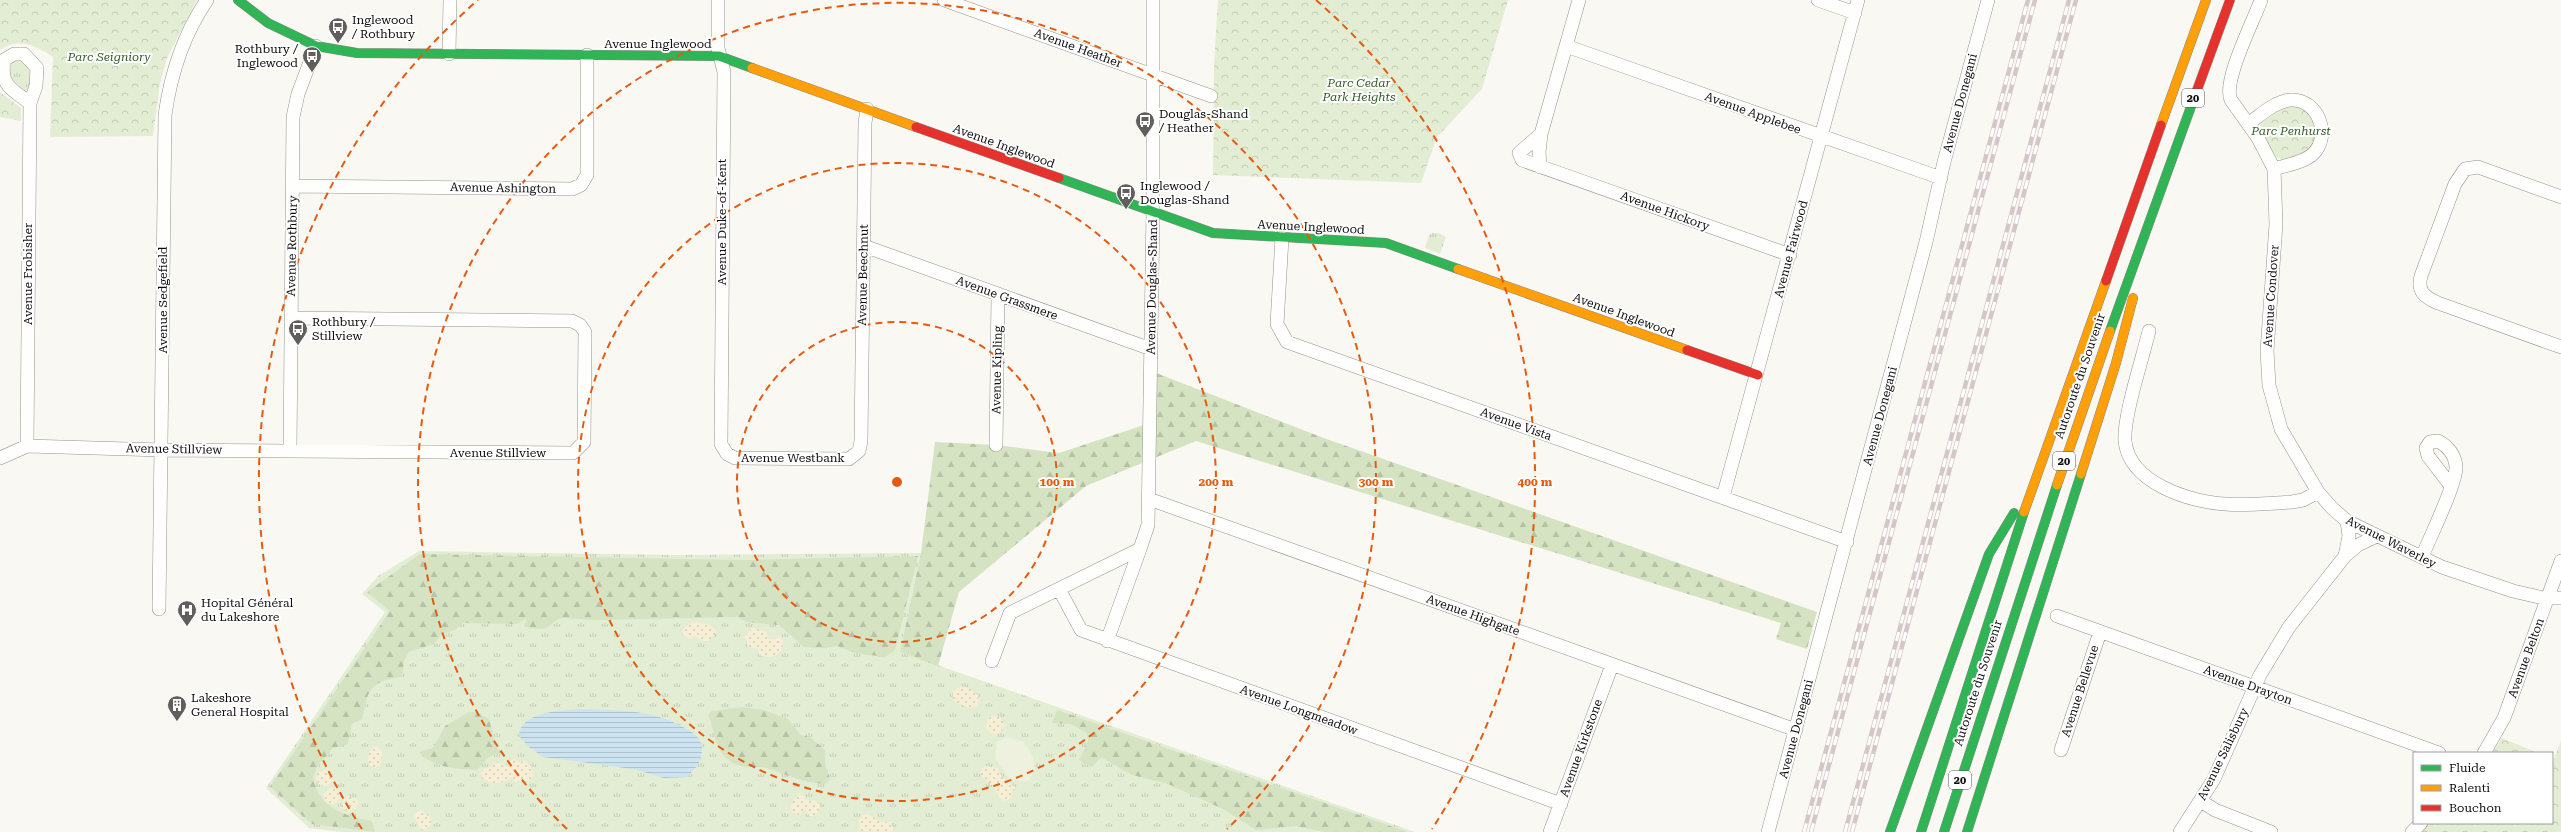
<svg xmlns="http://www.w3.org/2000/svg" width="2561" height="832" viewBox="0 0 2561 832" font-family="'Roboto Serif',serif">
  <style>
    .grass { fill: url(#grass-tufts) }
    .forest { fill: url(#forest-firs) }
    .sand { fill: url(#sand-dots) }
    .park { fill: url(#park-crowns) }
    .pitch { fill: #edf1de }
    .water { fill: url(#water-rules) }
    .lines { fill: none; stroke-linecap: round; stroke-linejoin: round }
    .street-casing { stroke: #949390; stroke-width: 14 }
    .fast-casing { stroke: #8a8987; stroke-width: 10 }
    .slow-casing { stroke: #8a8987; stroke-width: 10 }
    .jam-casing { stroke: #8a8987; stroke-width: 10 }
    .street { stroke: #fefefd; stroke-width: 13 }
    .fast { stroke: #30b455; stroke-width: 9 }
    .slow { stroke: #ff9f0a; stroke-width: 9 }
    .jam { stroke: #e5322d; stroke-width: 9 }
    .rail-casing { stroke: #d5c7c7; stroke-width: 4.5 }
    .rail { stroke: #fff; stroke-width: 3; stroke-dasharray: 9; stroke-linecap: butt }
    .ring { fill: none; stroke: #e8590c; stroke-width: 2; stroke-dasharray: 7 5 }
    .labels { text-anchor: middle; stroke-width: 4; stroke-linejoin: round; paint-order: stroke }
    .shield { fill: #fff; stroke: #565656; stroke-width: 1 }
    .shield-label { font-size: 11px; font-weight: bold; fill: #0d0d0d }
    .poi-label { font-size: 12px; fill: #0d0d0d; stroke: #fff; text-anchor: start }
    .street-label { font-size: 12px; fill: #0d0d0d; stroke: #fff }
    .park-label { font-size: 12px; font-style: italic; fill: #325d25; stroke: #fff }
    .centre { fill: #e8590c; stroke: #fff; stroke-width: 2 }
    .ring-label { font-size: 12px; text-anchor: middle; font-weight: bold; fill: #e8590c; stroke: #fff; stroke-width: 4; stroke-linejoin: round; paint-order: stroke }
  </style>
  <defs>
    <pattern id="grass-tufts" width="24" height="20" patternUnits="userSpaceOnUse"><rect width="24" height="20" fill="#e3edd4"/><path d="M3 7l-1-3M5 7V3M7 7l1-3M15 17l-1-3M17 17v-4M19 17l1-3" fill="none" stroke="#c2cab5"/></pattern>
    <pattern id="forest-firs" width="22" height="20" patternUnits="userSpaceOnUse"><rect width="22" height="20" fill="#d5e3c3"/><path d="M5 1l3.5 6h-7zM16 11l3.5 6h-7z" fill="#b6c2a6"/></pattern>
    <pattern id="sand-dots" width="8" height="8" patternUnits="userSpaceOnUse"><rect width="8" height="8" fill="#f6efd6"/><path d="M2 2h.1M6 6h.1" fill="none" stroke="#d2ccb6" stroke-width="1.8" stroke-linecap="round"/></pattern>
    <pattern id="park-crowns" width="20" height="18" patternUnits="userSpaceOnUse"><rect width="20" height="18" fill="#e3edd4"/><path d="M2 6a3 3 0 1 1 6 0M12 15a3 3 0 1 1 6 0" fill="none" stroke="#c2cab5"/></pattern>
    <pattern id="water-rules" width="6" height="5" patternUnits="userSpaceOnUse"><rect width="6" height="5" fill="#cce4f0"/><path d="M0 2.5h6" fill="none" stroke="#aec2cd"/></pattern>
  </defs>
  <rect width="100%" height="100%" fill="#faf8f2"/>
  <path class="grass" d="M 22,58 L 30,66 L 29,87 L 25,91 L 8,76 L 8,69 L 12,60 Z
    M 1432,233 L 1439,233 L 1446,237 L 1440,254 L 1425,248 L 1429,235 Z
    M 419,551 L 676,555 L 921,553 L 900,652 L 1415,832 L 340,832 L 309,828 L 266,788 L 385,612 L 362,594 L 378,576 Z"/>
  <path class="forest" d="M 1151,371 L 1321,437 L 1817,612 L 1807,649 L 1776,639 L 1781,623 L 1196,441 L 1086,486 L 959,592 L 938,666 L 900,652 L 921,553 L 935,442 L 996,445 L 1059,453 L 1150,423 Z
    M 420,554 L 744,560 L 918,556 L 895,650 L 885,657 L 855,653 L 837,646 L 825,648 L 804,647 L 779,625 L 747,622 L 737,617 L 597,620 L 561,618 C 543,628 549,633 524,626 L 527,618 L 517,624 L 462,623 L 455,630 L 442,634 L 434,644 L 409,652 L 404,661 L 402,676 C 394,680 387,678 381,682 C 364,690 367,705 362,719 L 352,724 L 348,744 L 333,748 L 318,765 L 313,777 C 318,808 345,816 372,821 L 375,832 L 312,824 L 270,787 L 390,611 L 367,592 Z
    M 742,707 L 764,710 L 788,719 L 800,734 L 811,738 L 825,750 L 825,763 L 830,779 L 825,784 C 803,783 786,774 766,768 C 758,766 749,768 741,766 C 735,765 730,761 725,757 C 713,744 715,730 708,715 L 712,711 Z
    M 1057,710 L 1408,832 L 1324,832 L 1296,826 L 1256,830 L 1223,809 L 1168,784 L 1132,775 L 1101,757 L 1092,767 L 1079,760 L 1088,741 L 1087,733 L 1070,724 L 1052,723 Z
    M 469,712 L 476,712 L 489,719 L 496,746 L 502,752 L 489,757 L 477,770 C 458,769 432,768 419,752 L 433,748 L 445,726 Z"/>
  <path class="sand" d="M 697,622 L 709,625 L 716,630 C 715,637 711,640 705,642 L 695,636 L 690,639 L 682,634 L 685,626 Z
    M 752,628 L 767,631 L 768,639 L 781,638 L 783,641 C 783,655 773,659 761,656 L 757,648 L 748,647 L 745,636 Z
    M 961,686 L 970,689 L 978,695 L 978,703 L 976,707 L 966,707 L 953,700 L 953,692 Z
    M986 725a9 9 0 1 1 18 0a9 9 0 1 1-18 0Z
    M 376,746 C 384,750 383,757 380,765 L 375,768 L 370,766 C 366,761 369,749 376,746 Z
    M 514,759 L 519,762 L 525,761 L 531,766 L 534,775 L 529,781 L 515,782 L 511,777 C 503,785 490,785 481,777 L 481,772 L 485,768 L 491,767 L 498,762 L 508,766 L 510,761 Z
    M 986,766 L 997,768 L 1004,780 L 1015,787 L 1011,798 L 1005,801 L 999,798 L 994,787 L 981,776 L 982,768 Z
    M316 778a8 8 0 1 1 16 0a8 8 0 1 1-16 0Z
    M324 796a8 8 0 1 1 16 0a8 8 0 1 1-16 0Z
    M 799,793 L 809,801 L 817,801 L 820,807 L 817,814 L 810,817 L 806,809 L 799,815 L 792,812 L 791,806 Z
    M 347,796 L 357,799 L 358,805 L 355,809 L 346,811 L 340,807 Z
    M 418,810 L 423,811 L 430,818 L 431,824 L 425,830 L 421,830 L 414,817 Z
    M 869,814 L 881,822 L 890,822 L 894,830 L 892,832 L 860,831 L 859,820 L 863,815 Z"/>
  <path class="park" d="M 0,0 L 197,0 L 167,58 L 160,83 L 153,136 L 50,137 L 53,57 C 35,46 20,37 0,50 Z
    M 1218,0 L 1508,0 L 1482,89 L 1437,137 L 1421,183 L 1213,175 L 1214,64 Z
    M 0,92 L 21,108 L 21,121 L 0,117 Z
    M 2291,105 L 2305,109 L 2315,118 C 2317,148 2312,152 2284,160 C 2273,159 2261,135 2261,124 L 2279,109 Z
    M 2502,738 L 2538,753 L 2492,753 Z
    M 2561,741 L 2561,832 L 2420,832 L 2428,823 L 2552,823 L 2552,759 L 2554,759 Z"/>
  <path class="pitch" d="M 1007,737 L 1023,742 C 1034,754 1041,771 1026,782 L 1009,778 L 995,758 L 997,742 Z"/>
  <path class="water" d="M 579,709 C 616,710 650,709 683,727 C 692,731 702,738 702,749 C 702,762 696,769 686,777 L 664,778 L 633,769 L 543,757 L 529,747 L 519,736 C 520,711 561,711 579,709 Z"/>
  <g class="lines">
    <g class="street-casing">
      <path id="street" d="M 718,0 L 718,48 L 724,72 L 721,444 L 727,454 L 735,458 L 849,459 L 859,451 L 861,441 L 865,123 L 867,109
        M 944,0 L 1211,96
        M 1579,0 L 1541,134 L 1519,153 L 1522,160 L 1790,255
        M 1818,0 L 1855,13
        M 2261,0 C 2254,20 2222,82 2231,100 L 2258,138 L 2274,169 L 2276,224 L 2267,351 L 2269,385 L 2281,429 L 2318,492 L 2332,508 L 2347,521 L 2442,567 L 2513,591 L 2543,598 L 2561,598
        M 1566,46 L 1941,178
        M 449,54 L 450,0
        M 2249,123 C 2261,115 2275,101 2291,100 C 2318,99 2332,135 2313,154 C 2303,163 2286,165 2274,169
        M 1540,167 L 1539,152 L 1541,134
        M 292,186 L 572,189 L 581,185 L 587,175 L 587,55
        M 2561,197 L 2478,167 L 2465,169 L 2455,184 L 2421,276 C 2417,291 2424,297 2438,303 L 2561,347
        M 1282,238 L 1277,324 L 1287,342 L 1847,542
        M 864,246 L 1151,349
        M 2149,331 C 2143,357 2123,417 2125,441 C 2129,483 2190,502 2225,504 C 2247,506 2270,503 2292,502 L 2303,500 L 2318,492
        M 996,445 L 998,295
        M 27,446 L 30,103 L 36,86 L 37,68 L 24,54 L 14,54 L 4,60 C 0,85 11,89 30,103
        M 290,451 L 293,117 L 298,94 L 316,46
        M 0,458 L 27,446 L 162,450 L 573,453 L 584,442 L 585,332 L 580,325 L 572,321 L 291,318
        M 1723,497 L 1858,0
        M 1149,499 L 1796,730
        M 2345,556 L 2349,536 L 2347,521
        M 2422,557 C 2430,537 2455,487 2456,468 C 2456,456 2448,446 2438,441 L 2430,442 L 2426,448 L 2428,456 L 2451,486
        M 1059,589 L 1081,630 L 1561,804
        M 159,609 L 165,115 C 171,72 183,35 207,0
        M 2057,616 L 2439,753
        M 1107,641 L 1140,549
        M 992,661 L 1010,613 L 1140,549 L 1148,525 L 1153,211 L 1153,0
        M 2061,750 L 2100,632
        M 2484,753 L 2504,718 L 2561,561
        M 2201,801 L 2215,810 L 2271,832
        M 1550,832 L 1612,665
        M 1768,832 L 1926,242 L 1944,162 L 1988,0
        M 2180,832 L 2214,779 L 2260,675 L 2289,627 L 2345,556 L 2358,545 L 2377,536
        M 2412,832 L 2421,823"/>
    </g>
    <g class="fast-casing">
      <path id="fast" d="M 238,0 L 268,23 L 316,46 L 357,53 L 719,56 L 752,68
        M 1059,178 L 1213,233 L 1386,243 L 1458,269
        M 2110,331 L 2193,101
        M 1890,832 L 1989,554 L 2014,513
        M 1921,832 L 2024,512
        M 1944,832 L 2057,485
        M 1967,832 L 2081,474"/>
    </g>
    <g class="slow-casing">
      <path id="slow" d="M 752,68 L 916,127
        M 2161,125 L 2206,0
        M 1458,269 L 1687,350
        M 2081,474 L 2116,363 L 2133,298
        M 2057,485 L 2110,331
        M 2024,512 L 2106,281"/>
    </g>
    <g class="jam-casing">
      <path id="jam" d="M 2193,101 L 2230,0
        M 916,127 L 1059,178
        M 2106,281 L 2161,125
        M 1687,350 L 1758,375"/>
    </g>
    <use href="#street" class="street"/>
    <use href="#fast" class="fast"/>
    <use href="#slow" class="slow"/>
    <use href="#jam" class="jam"/>
    <g class="rail-casing">
      <path id="rail" d="M 1804,832 L 2028,0
        M 1811,832 L 2035,0
        M 1845,832 L 2069,0
        M 1852,832 L 2076,0"/>
    </g>
    <use href="#rail" class="rail"/>
  </g>
  <g class="ring">
    <circle cx="897" cy="482" r="160"/>
    <circle cx="897" cy="482" r="319"/>
    <path d="M567 829A479 479 0 1 1 1227 829"/>
    <path d="M362 829A638 638 0 0 1 478 0M1316 0A638 638 0 0 1 1432 829"/>
  </g>
  <defs>
    <g id="bus-pin" transform="scale(1)"><path d="M0 17L-7.5 6A9.5 9.5 0 1 1 7.5 6Z" fill="#605f5d" stroke="#fff"/><path d="M-5-6H5V4H4V6H2V4H-2V6H-4V4H-5ZM-3.5-4V0h7V-4ZM-3.5 1.2v1.5H-2V1.2ZM2 1.2v1.5H3.5V1.2Z" fill="#fff"/></g>
    <g id="hospital-pin" transform="scale(1)"><path d="M0 17L-7.5 6A9.5 9.5 0 1 1 7.5 6Z" fill="#605f5d" stroke="#fff"/><path d="M-5-5h3v3.5h4V-5h3V5h-3V1.5h-4V5h-3Z" fill="#fff"/></g>
    <g id="building-pin" transform="scale(1)"><path d="M0 17L-7.5 6A9.5 9.5 0 1 1 7.5 6Z" fill="#605f5d" stroke="#fff"/><path d="M-4-6H4V6H1V3H-1V6H-4ZM-2.5-4.3h1.7v1.8h-1.7ZM.8-4.3h1.7v1.8H.8ZM-2.5-1h1.7V.8h-1.7ZM.8-1h1.7V.8H.8Z" fill="#fff"/></g>
  </defs>
  <g fill-rule="evenodd">
    <use href="#bus-pin" x="338" y="27"/>
    <use href="#bus-pin" x="312" y="56"/>
    <use href="#bus-pin" x="1145" y="121"/>
    <use href="#bus-pin" x="1126" y="193"/>
    <use href="#bus-pin" x="298" y="329"/>
    <use href="#hospital-pin" x="187" y="610"/>
    <use href="#building-pin" x="177" y="705"/>
  </g>
  <g class="labels">
    <g class="shield">
      <rect x="2182" y="89" width="22" height="18" rx="3"/>
      <rect x="2053" y="452" width="22" height="18" rx="3"/>
      <rect x="1949" y="771" width="22" height="18" rx="3"/>
    </g>
    <g class="shield-label">
      <text x="2193" y="102">20</text>
      <text x="2064" y="465">20</text>
      <text x="1960" y="784">20</text>
    </g>
    <g class="poi-label">
      <text x="352" y="24">Inglewood<tspan x="352" dy="14">/ Rothbury</tspan></text>
      <text x="298" y="53" text-anchor="end">Rothbury /<tspan x="298" dy="14">Inglewood</tspan></text>
      <text x="1159" y="118">Douglas-Shand<tspan x="1159" dy="14">/ Heather</tspan></text>
      <text x="1140" y="190">Inglewood /<tspan x="1140" dy="14">Douglas-Shand</tspan></text>
      <text x="312" y="326">Rothbury /<tspan x="312" dy="14">Stillview</tspan></text>
      <text x="201" y="607">Hopital Général<tspan x="201" dy="14">du Lakeshore</tspan></text>
      <text x="191" y="702">Lakeshore<tspan x="191" dy="14">General Hospital</tspan></text>
    </g>
    <g class="street-label">
      <text x="658" y="48">Avenue Inglewood</text>
      <text transform="translate(1078 48) rotate(20)" y="4">Avenue Heather</text>
      <text transform="translate(1960 103) rotate(-75)" y="4">Avenue Donegani</text>
      <text transform="translate(1753 113) rotate(20)" y="4">Avenue Applebee</text>
      <text transform="translate(1004 146) rotate(20)" y="4">Avenue Inglewood</text>
      <text transform="translate(503 188) rotate(1)" y="4">Avenue Ashington</text>
      <text transform="translate(1665 211) rotate(20)" y="4">Avenue Hickory</text>
      <text transform="translate(722 222) rotate(-90)" y="4">Avenue Duke-of-Kent</text>
      <text transform="translate(1311 227) rotate(3)" y="4">Avenue Inglewood</text>
      <text transform="translate(292 246) rotate(-89)" y="4">Avenue Rothbury</text>
      <text transform="translate(1791 249) rotate(-75)" y="4">Avenue Fairwood</text>
      <text transform="translate(28 274) rotate(-90)" y="4">Avenue Frobisher</text>
      <text transform="translate(863 275) rotate(-89)" y="4">Avenue Beechnut</text>
      <text transform="translate(1152 287) rotate(-89)" y="4">Avenue Douglas-Shand</text>
      <text transform="translate(2271 296) rotate(-86)" y="4">Avenue Condover</text>
      <text transform="translate(1007 298) rotate(20)" y="4">Avenue Grassmere</text>
      <text transform="translate(163 300) rotate(-90)" y="4">Avenue Sedgefield</text>
      <text transform="translate(1624 315) rotate(20)" y="4">Avenue Inglewood</text>
      <text transform="translate(997 370) rotate(-89)" y="4">Avenue Kipling</text>
      <text transform="translate(2080 376) rotate(-71)" y="4">Autoroute du Souvenir</text>
      <text transform="translate(1880 416) rotate(-75)" y="4">Avenue Donegani</text>
      <text transform="translate(1516 424) rotate(20)" y="4">Avenue Vista</text>
      <text transform="translate(174 449) rotate(1)" y="4">Avenue Stillview</text>
      <text x="498" y="457">Avenue Stillview</text>
      <text x="793" y="462">Avenue Westbank</text>
      <text transform="translate(2391 542) rotate(27)" y="4">Avenue Waverley</text>
      <text transform="translate(1473 615) rotate(20)" y="4">Avenue Highgate</text>
      <text transform="translate(2526 658) rotate(-70)" y="4">Avenue Belton</text>
      <text transform="translate(1978 683) rotate(-72)" y="4">Autoroute du Souvenir</text>
      <text transform="translate(2248 685) rotate(20)" y="4">Avenue Drayton</text>
      <text transform="translate(2080 691) rotate(-72)" y="4">Avenue Bellevue</text>
      <text transform="translate(1299 710) rotate(20)" y="4">Avenue Longmeadow</text>
      <text transform="translate(1796 729) rotate(-75)" y="4">Avenue Donegani</text>
      <text transform="translate(1581 748) rotate(-70)" y="4">Avenue Kirkstone</text>
      <text transform="translate(2223 754) rotate(-64)" y="4">Avenue Salisbury</text>
    </g>
    <g class="park-label">
      <text x="109" y="61">Parc Seigniory</text>
      <text x="1359" y="87">Parc Cedar<tspan x="1359" dy="14">Park Heights</tspan></text>
      <text x="2291" y="135">Parc Penhurst</text>
    </g>
  </g>
  <circle cx="897" cy="482" r="6" class="centre"/>
  <g class="ring-label">
    <text x="1057" y="486">100 m</text>
    <text x="1216" y="486">200 m</text>
    <text x="1376" y="486">300 m</text>
    <text x="1535" y="486">400 m</text>
  </g>
  <rect x="2413" y="752" width="140" height="72" fill="#ffffff" stroke="#9e9e9e"/>
  <rect x="2421" y="765" width="20" height="6" fill="#30b455" stroke="#9e9e9e"/>
  <text x="2449" y="772" font-size="12" fill="#0d0d0d">Fluide</text>
  <rect x="2421" y="785" width="20" height="6" fill="#ff9f0a" stroke="#9e9e9e"/>
  <text x="2449" y="792" font-size="12" fill="#0d0d0d">Ralenti</text>
  <rect x="2421" y="805" width="20" height="6" fill="#e5322d" stroke="#9e9e9e"/>
  <text x="2449" y="812" font-size="12" fill="#0d0d0d">Bouchon</text>
</svg>
